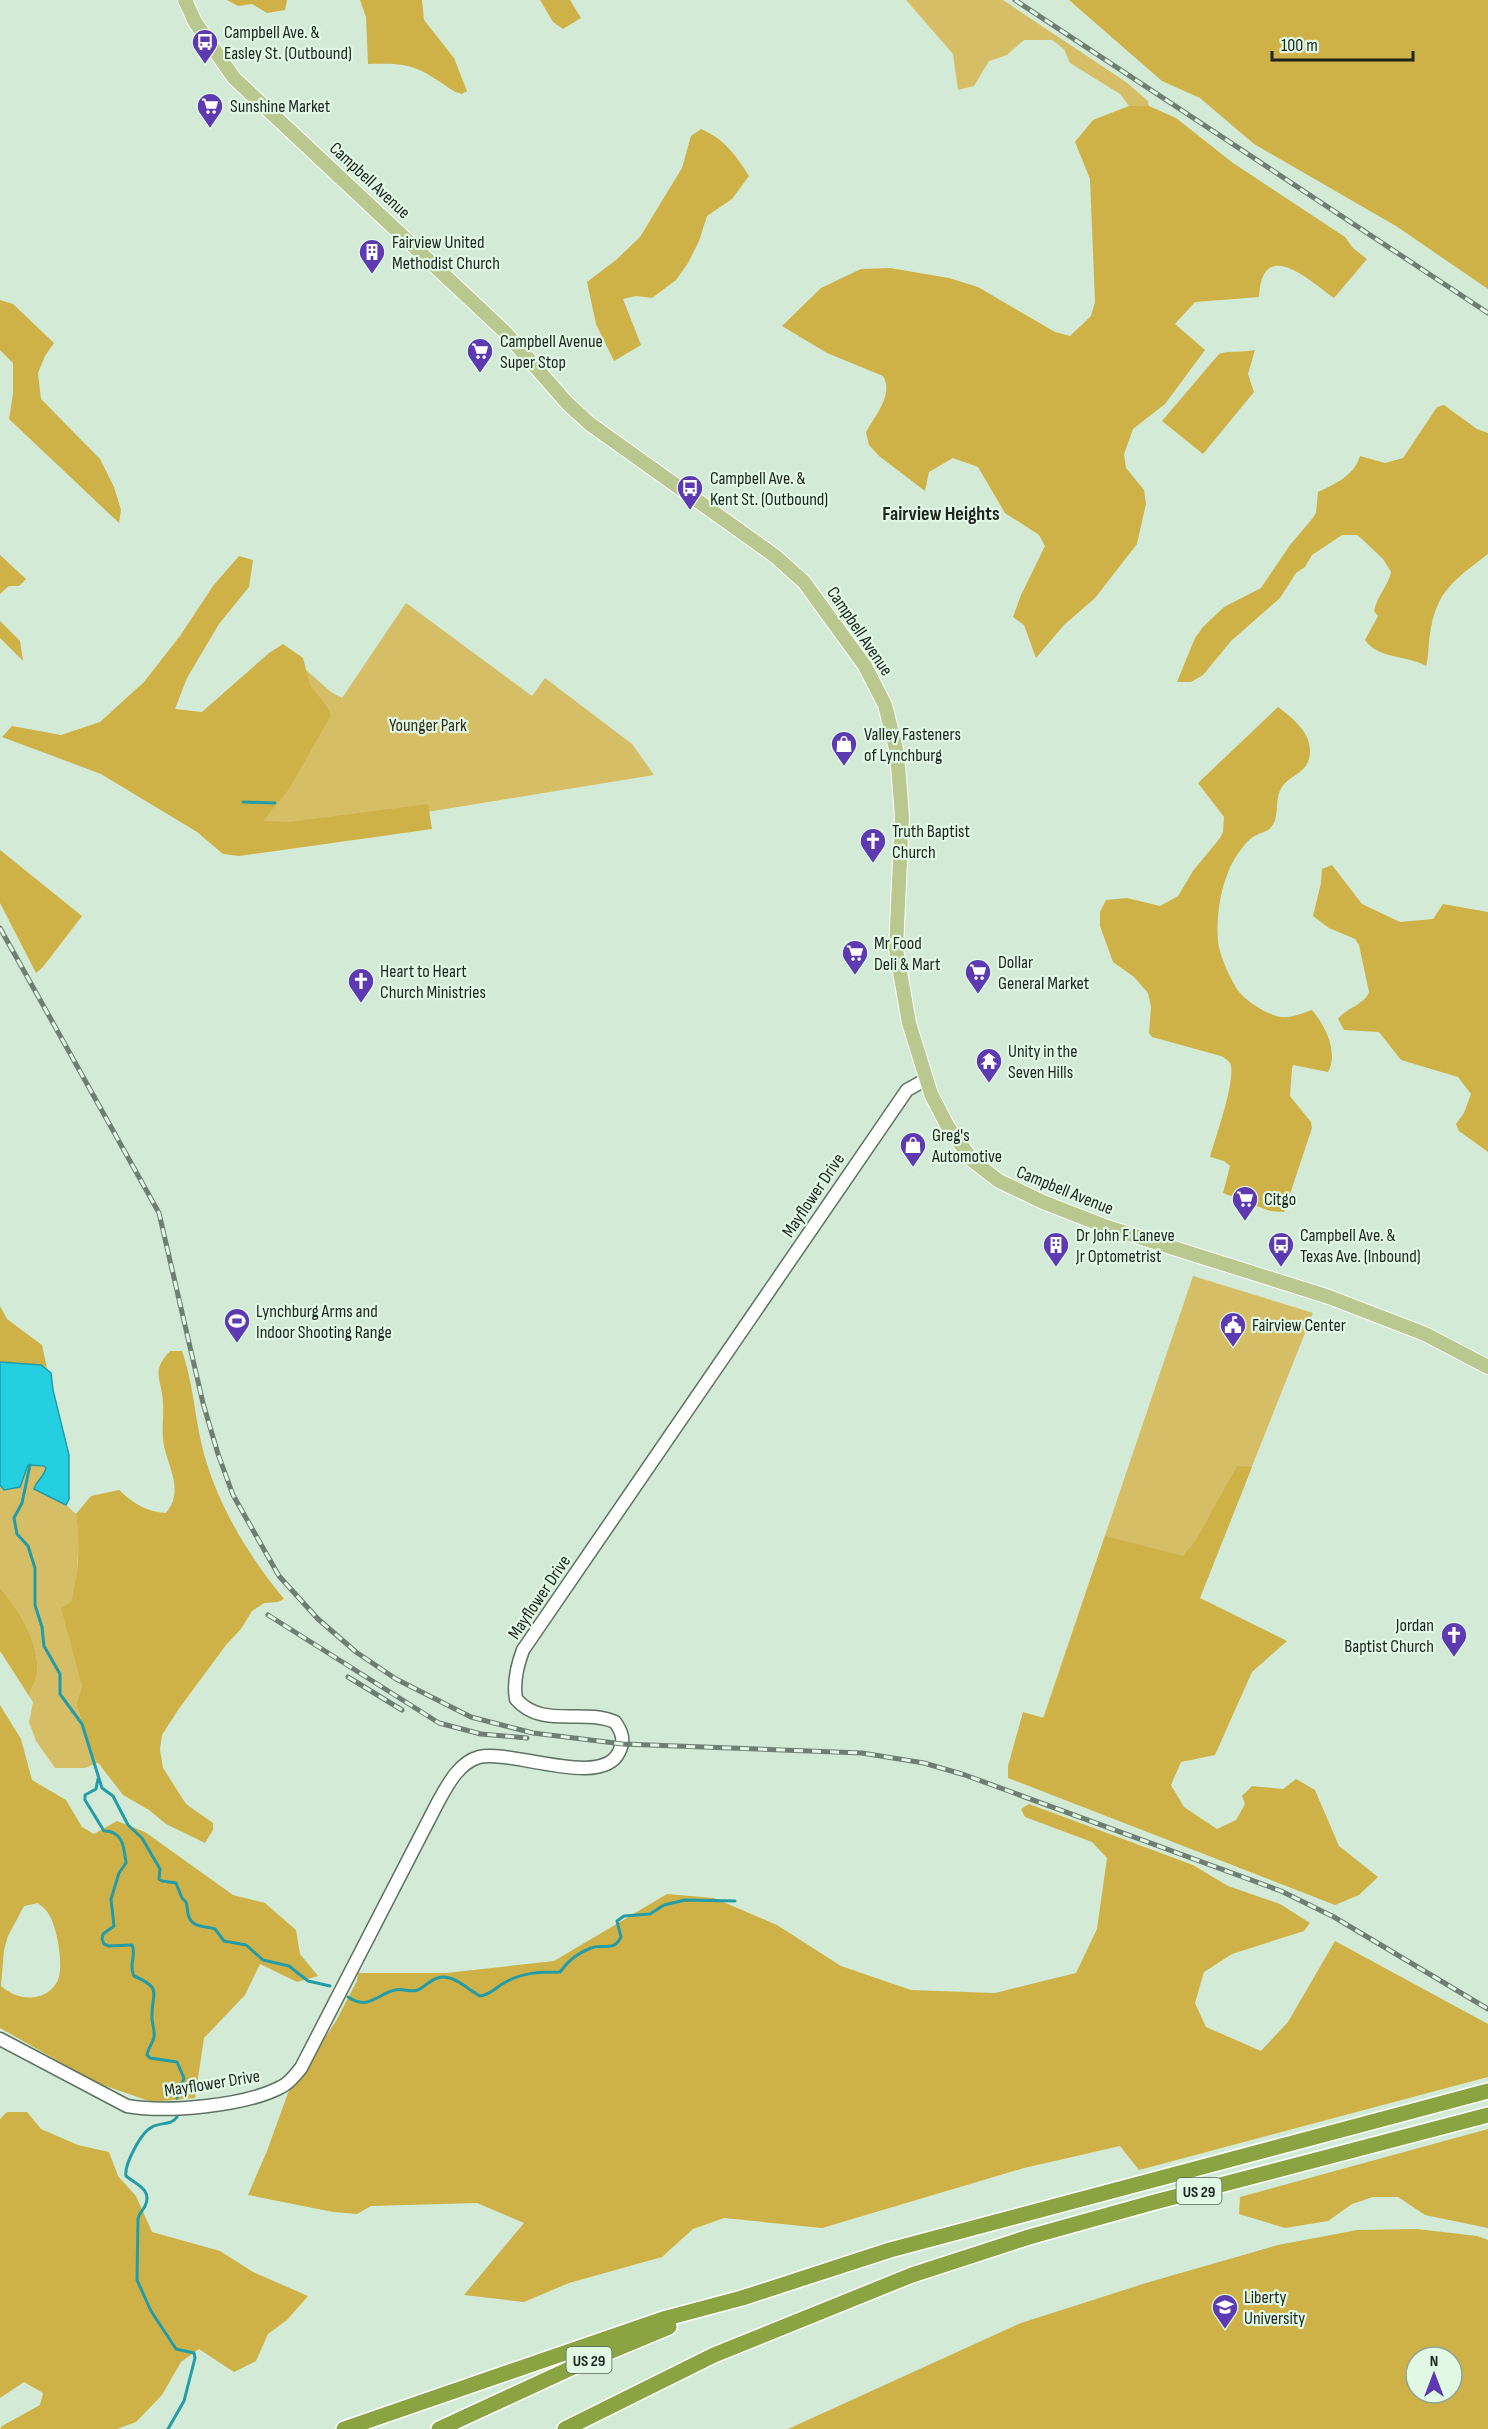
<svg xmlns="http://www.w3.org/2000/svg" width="1488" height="2429" viewBox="0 0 1488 2429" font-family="'Sofia Sans Condensed',sans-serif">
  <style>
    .green { fill: #d6be66 }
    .forest { fill: #cfb247; fill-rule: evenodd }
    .water { fill: #25cfe2; stroke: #239ca7; stroke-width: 1.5 }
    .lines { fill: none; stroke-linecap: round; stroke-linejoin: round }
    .stream { stroke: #239ca7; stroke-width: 3 }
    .secondary-casing { stroke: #5d7261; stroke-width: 15 }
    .primary-casing { stroke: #fff; stroke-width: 16 }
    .highway-casing { stroke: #fff; stroke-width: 18 }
    .secondary { stroke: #fff; stroke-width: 12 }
    .primary { stroke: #b9c88e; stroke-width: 14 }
    .highway { stroke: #8ba442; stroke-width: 15 }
    .rail-casing { stroke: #6f7e72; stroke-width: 5 }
    .rail { stroke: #e0f8e4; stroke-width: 3; stroke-dasharray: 9; stroke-linecap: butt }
    .labels { text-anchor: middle; stroke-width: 4.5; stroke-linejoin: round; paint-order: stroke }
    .shield { fill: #e0f8e4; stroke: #586459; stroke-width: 1.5 }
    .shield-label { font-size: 16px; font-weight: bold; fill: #1d251e }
    .poi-label { font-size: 18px; fill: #1d251e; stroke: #e0f8e4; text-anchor: start }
    .street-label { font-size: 18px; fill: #1d251e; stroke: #e0f8e4 }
    .park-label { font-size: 18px; fill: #312c19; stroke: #e0f8e4 }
    .neighbourhood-label { font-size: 20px; font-weight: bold; fill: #1d251e; stroke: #e0f8e4 }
  </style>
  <rect width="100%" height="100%" fill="#d3ead7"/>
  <path class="green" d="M 906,0 L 1003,0 L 1126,82 L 1148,101 L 1149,106 L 1129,106 L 1120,94 L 1070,63 L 1064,49 L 1052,40 L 1024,40 L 1007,55 L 989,61 L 974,86 L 958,90 L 953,54 Z
    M 406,603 L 532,696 L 545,678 L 632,744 L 654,775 L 230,844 L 281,648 L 331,692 L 342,698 Z
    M 1193,1276 L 1313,1313 L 1139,1750 L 1043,1718 Z
    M 28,1465 L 45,1467 L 45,1474 L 36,1484 L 66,1505 L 76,1514 L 79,1538 L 76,1585 L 71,1602 L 78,1667 L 82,1686 L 76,1704 L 93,1756 L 100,1762 L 85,1768 L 55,1768 L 36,1741 L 29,1722 L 33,1702 L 29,1696 C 31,1689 36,1681 37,1674 C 40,1643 19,1609 0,1588 L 0,1485 L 3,1489 L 20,1487 Z"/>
  <path class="forest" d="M 227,0 L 287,0 L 285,10 L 267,13 L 252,4 L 238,6 Z
    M 360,0 L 422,0 L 424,20 L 454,58 L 467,91 L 462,94 C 452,92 446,85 437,80 C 413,63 397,63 368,64 L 366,17 Z
    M 540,0 L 570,0 L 581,18 L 563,29 L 553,22 Z
    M 1069,0 L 1488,0 L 1488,289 L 1396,226 L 1254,144 L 1200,98 L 1162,81 Z
    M 1129,106 L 1149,106 L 1176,118 L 1233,163 L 1345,237 L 1353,248 L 1367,259 L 1334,298 C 1309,280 1262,236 1259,297 L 1195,302 L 1175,324 L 1205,350 L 1165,404 L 1133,429 L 1124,454 L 1126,468 L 1144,490 L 1146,504 L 1137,544 L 1095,598 L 1064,625 L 1036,658 L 1024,625 L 1013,617 L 1021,595 L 1045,546 L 1039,535 L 1005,513 L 978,467 L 953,458 L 929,472 L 925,491 L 879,456 L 869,445 L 866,432 C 875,416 894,394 883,376 L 827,353 L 782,326 L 821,288 L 861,269 L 890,268 L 949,278 L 978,287 L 1055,332 L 1070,336 L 1091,316 L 1095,302 L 1090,179 L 1075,142 L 1093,120 Z
    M 701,129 C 724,139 736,155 749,176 L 732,199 L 707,216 L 699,241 L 688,263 L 676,280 L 652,298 L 636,296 L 623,299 L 641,345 L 614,361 L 596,324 L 587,282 L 616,260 L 640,237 L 682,168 L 691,136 Z
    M 0,300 L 13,304 L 54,343 L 45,356 L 38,373 L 41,399 L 100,459 L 114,487 L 121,510 L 119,523 L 9,419 L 13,394 L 13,363 L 0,350 Z
    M 1255,350 L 1248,374 L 1254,392 L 1203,454 L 1162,421 L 1219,354 C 1231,350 1242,353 1255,350 Z
    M 1444,405 L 1477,429 L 1488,433 L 1488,554 C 1456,579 1436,590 1430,634 C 1428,645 1429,655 1426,666 C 1408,655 1377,659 1365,640 L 1378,616 L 1374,611 C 1377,596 1388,586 1391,572 L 1383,559 L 1362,539 L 1357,535 L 1342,535 L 1312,555 L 1305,567 L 1296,573 L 1280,598 L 1231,641 L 1203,675 L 1191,682 L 1177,682 L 1195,638 L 1203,627 L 1224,607 L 1261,588 L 1290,545 L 1312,519 L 1316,513 L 1318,492 C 1335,484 1354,476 1360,456 L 1385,463 L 1403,458 L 1437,407 Z
    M 0,555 L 26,579 L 19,586 L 9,586 L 0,594 Z
    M 239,556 L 253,560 L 249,587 L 219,624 L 187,678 L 175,709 L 202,712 L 269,653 L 283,644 L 303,658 L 310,685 L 326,705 L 331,715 L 289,789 L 263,821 L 289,822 L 428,804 L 432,829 L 239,856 L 223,854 L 197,832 L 101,774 L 2,737 L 12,726 L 61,735 L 100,722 L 144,682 L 180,636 L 213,586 Z
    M 0,621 L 20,641 L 23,661 L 0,638 Z
    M 1278,707 C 1295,720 1317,737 1308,762 C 1303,774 1288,777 1282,787 C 1274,798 1280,816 1272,826 C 1269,832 1258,833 1253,837 C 1244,843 1233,860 1229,870 C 1220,891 1216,918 1218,941 C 1219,954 1233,987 1242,995 C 1251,1004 1268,1015 1281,1017 C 1292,1018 1303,1013 1312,1010 C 1325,1025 1339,1053 1328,1072 L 1293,1065 L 1292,1068 L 1290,1096 L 1311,1122 L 1312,1128 L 1284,1212 L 1270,1211 L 1223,1193 L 1230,1166 L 1224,1161 L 1210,1157 C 1216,1136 1234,1086 1231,1066 C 1230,1061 1225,1058 1221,1056 L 1152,1037 L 1149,1033 L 1151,1007 L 1148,993 L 1134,977 L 1113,962 L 1100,926 L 1100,912 L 1106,900 L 1127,898 L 1160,906 L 1178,896 L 1193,871 L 1220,838 L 1223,832 L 1224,817 L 1198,783 Z
    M 0,850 L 82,916 L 43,967 L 36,973 L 0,903 Z
    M 1332,865 L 1362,904 L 1400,922 L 1433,919 L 1443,904 L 1488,912 L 1488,1152 L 1459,1131 L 1456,1124 L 1464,1113 L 1471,1094 L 1458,1077 L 1401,1060 L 1379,1032 L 1344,1030 L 1338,1019 C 1346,1008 1364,1005 1369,992 L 1359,945 L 1355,939 L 1329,928 L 1313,916 L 1321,883 L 1322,869 Z
    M 0,1306 L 7,1319 L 42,1345 L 47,1368 L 41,1365 L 0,1362 Z
    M 170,1351 L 182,1351 C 192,1379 194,1408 200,1437 C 212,1496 246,1553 284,1599 L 278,1602 L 264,1603 L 252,1611 L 241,1629 L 226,1645 L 178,1710 L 162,1735 L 160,1749 L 163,1768 L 186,1804 L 213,1823 L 213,1830 L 205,1843 L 166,1824 L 149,1810 L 123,1795 L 93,1756 L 76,1704 L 82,1686 L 61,1608 L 71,1602 C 79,1574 80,1543 76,1514 L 91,1496 L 119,1490 C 133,1503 146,1512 166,1513 C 184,1491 169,1469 164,1446 C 161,1431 164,1418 163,1403 C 162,1378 150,1372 170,1351 Z
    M 1237,1466 L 1252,1467 L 1200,1598 L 1287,1641 L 1252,1672 L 1215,1755 L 1181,1762 L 1171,1785 L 1184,1807 L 1217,1829 L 1236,1820 L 1245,1804 L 1242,1796 L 1252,1786 L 1283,1789 L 1296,1779 L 1315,1790 L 1339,1846 L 1378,1877 L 1359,1895 L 1335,1905 L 1008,1778 L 1008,1766 L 1023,1712 L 1044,1718 L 1105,1536 L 1183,1556 L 1196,1540 Z
    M 0,1588 C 19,1609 40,1643 37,1674 C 36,1681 31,1689 29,1696 L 0,1651 Z
    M 0,1705 L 21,1739 L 32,1780 L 66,1800 L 82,1827 L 94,1834 L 117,1821 L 145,1832 L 233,1895 L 265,1903 L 296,1930 L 300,1954 L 318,1976 L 297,1982 L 260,1964 L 245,1995 L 204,2038 L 195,2098 L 152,2102 L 97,2083 L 0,2028 ZM 38,1903 C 41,1906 46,1909 48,1913 C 57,1926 65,1968 57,1982 C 45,2003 17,2001 1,1986 L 4,1950 L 8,1936 L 24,1906 Z
    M 1029,1804 L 1193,1865 L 1228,1886 L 1280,1904 L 1310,1923 L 1304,1931 L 1232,1954 L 1204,1972 L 1195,2003 L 1206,2027 L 1261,2051 L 1288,2022 L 1335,1941 L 1488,2024 L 1488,2077 L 1139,2170 L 1120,2146 L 1024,2168 L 822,2228 L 724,2218 L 693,2229 L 662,2257 L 569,2283 L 524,2302 L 464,2295 L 524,2223 L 477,2203 L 371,2206 L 357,2214 L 333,2212 L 248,2195 L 267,2151 L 288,2093 L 336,2021 L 357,1981 L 358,1973 L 446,1973 L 554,1961 L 667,1894 L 714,1898 L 777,1925 L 841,1966 L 911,1990 L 995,1993 L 1076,1973 L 1097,1929 L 1107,1858 L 1092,1842 L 1025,1817 L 1021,1809 Z
    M 7,2112 L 27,2112 L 41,2129 L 78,2145 L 109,2152 L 118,2176 L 136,2196 L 152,2232 L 220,2251 L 253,2272 L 308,2296 L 287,2320 L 268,2334 L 256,2361 L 234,2372 L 199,2349 L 181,2362 L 162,2395 L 136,2422 L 117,2429 L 0,2429 L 2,2426 L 40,2405 L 43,2393 L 24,2382 L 0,2398 L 0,2119 Z
    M 1488,2129 L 1488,2228 L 1425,2215 L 1398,2197 L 1373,2197 L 1352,2204 L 1328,2221 L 1285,2228 L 1239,2214 L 1240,2197 Z
    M 1417,2229 L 1477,2236 L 1488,2240 L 1488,2429 L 788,2429 L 1021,2323 L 1146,2283 L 1278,2245 L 1357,2230 ZM 1416,2357 L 1452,2357 L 1452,2393 L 1416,2393 Z"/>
  <path class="water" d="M 0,1362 L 41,1365 L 51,1373 L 53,1390 L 69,1455 L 69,1499 L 66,1505 L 34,1489 C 36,1481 44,1477 46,1468 L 44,1466 L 28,1465 L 20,1487 L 4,1490 L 0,1485 Z"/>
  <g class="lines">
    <path class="stream" d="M 243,802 L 275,803
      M 30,1465 L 22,1503 L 14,1518 L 17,1534 L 28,1546 L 35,1568 L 35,1605 L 42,1627 L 44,1646 L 60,1674 L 60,1694 L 82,1724 L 102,1788 L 113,1796 L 128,1825 L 142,1838 L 160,1869 L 159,1879 L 162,1881 L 176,1883 L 182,1898 L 186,1902 C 188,1908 187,1913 189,1917 C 193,1928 206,1926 215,1929 L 224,1941 L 246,1945 L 263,1960 L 289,1966 L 308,1981 L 330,1986
      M 98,1779 L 96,1789 L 85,1795 L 85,1800 L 104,1831 C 123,1831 124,1847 126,1863 L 119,1873 L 111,1899 L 114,1926 L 103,1934 L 102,1939 L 104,1944 L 109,1946 L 132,1945 C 137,1955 128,1965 134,1976 C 164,1989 151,1992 152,2018 C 152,2024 155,2030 154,2037 C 153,2043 148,2048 147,2055 L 150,2058 L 177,2062 L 184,2078 L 177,2098
      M 348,1997 C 369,2011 377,1994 395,1990 C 403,1988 411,1993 418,1990 C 426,1986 433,1977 443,1977 C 456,1977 469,1990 480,1996 C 490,1995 495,1988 504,1983 C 523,1972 539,1972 560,1972 C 568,1961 577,1953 591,1948 C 602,1943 613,1953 621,1937 L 617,1921 L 624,1916 L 650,1914 L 664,1905 L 685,1900 L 735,1901
      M 168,2429 L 184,2401 L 195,2358 L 194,2353 L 176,2349 L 151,2311 L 137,2280 L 138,2219 C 139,2213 142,2212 145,2206 C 153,2190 136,2184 126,2176 C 124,2165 141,2132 152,2127 C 160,2122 171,2126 177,2117"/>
    <g class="secondary-casing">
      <path id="secondary" d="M 0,2039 L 127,2106 C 167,2113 245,2106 281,2087 C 290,2083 295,2075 301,2068 L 437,1804 C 447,1786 458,1763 479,1757 C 511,1749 602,1789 619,1752 C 625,1740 622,1732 615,1722 C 582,1708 542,1729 516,1699 C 513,1682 517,1666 523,1650 L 907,1090 L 925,1080"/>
    </g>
    <g class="primary-casing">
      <path id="primary" d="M 185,0 L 195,22 L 234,78 L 505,332 L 567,403 L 590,424 L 775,556 L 804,582 L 865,666 L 885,705 L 897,753 L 902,816 L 896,949 L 909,1023 L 931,1094 L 948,1127 L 973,1161 L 999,1181 L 1043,1202 L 1107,1227 L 1329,1297 L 1425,1334 L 1488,1367"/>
    </g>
    <g class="highway-casing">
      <path id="highway" d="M 344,2429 L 663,2319 L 742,2298 L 890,2250 L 1488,2091
        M 439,2429 L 580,2364 L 669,2327
        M 565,2429 L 714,2355 L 912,2275 L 1029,2237 L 1151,2203 L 1488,2115"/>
    </g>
    <use href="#secondary" class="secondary"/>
    <use href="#primary" class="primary"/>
    <use href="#highway" class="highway"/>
    <g class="rail-casing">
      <path id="rail" d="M 1015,0 L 1488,313
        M 0,928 L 159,1213 L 203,1403 L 218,1454 L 233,1495 L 279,1576 L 318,1619 L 356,1652 L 396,1679 L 471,1717 L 533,1733 L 623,1744 L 862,1753 L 924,1763 L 965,1775 L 1281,1891 L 1334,1917 L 1488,2009
        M 268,1615 L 439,1723 L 481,1734 L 527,1738
        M 348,1677 L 402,1710"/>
    </g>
    <use href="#rail" class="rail"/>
  </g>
  <defs>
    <g id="bus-pin" transform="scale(1.35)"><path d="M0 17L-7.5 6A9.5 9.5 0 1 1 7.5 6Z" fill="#5e3ab2" stroke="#e0f8e4"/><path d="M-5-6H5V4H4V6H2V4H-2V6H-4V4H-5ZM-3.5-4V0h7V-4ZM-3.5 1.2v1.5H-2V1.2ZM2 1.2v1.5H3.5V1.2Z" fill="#fff"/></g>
    <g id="supermarket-pin" transform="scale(1.35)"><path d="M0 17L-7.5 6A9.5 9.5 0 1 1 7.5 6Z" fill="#5e3ab2" stroke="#e0f8e4"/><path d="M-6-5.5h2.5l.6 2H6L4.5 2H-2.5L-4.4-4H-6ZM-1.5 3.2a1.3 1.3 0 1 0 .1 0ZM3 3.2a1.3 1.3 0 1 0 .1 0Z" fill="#fff"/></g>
    <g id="building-pin" transform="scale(1.35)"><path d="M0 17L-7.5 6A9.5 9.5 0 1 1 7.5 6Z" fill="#5e3ab2" stroke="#e0f8e4"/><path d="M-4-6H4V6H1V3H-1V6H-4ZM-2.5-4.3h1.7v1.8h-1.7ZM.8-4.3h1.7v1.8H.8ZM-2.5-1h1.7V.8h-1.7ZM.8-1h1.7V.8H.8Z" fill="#fff"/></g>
    <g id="shop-pin" transform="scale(1.35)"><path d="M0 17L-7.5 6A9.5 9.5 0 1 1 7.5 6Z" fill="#5e3ab2" stroke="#e0f8e4"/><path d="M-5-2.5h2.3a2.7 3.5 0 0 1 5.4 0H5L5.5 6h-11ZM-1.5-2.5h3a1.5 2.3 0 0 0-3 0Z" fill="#fff"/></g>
    <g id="church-pin" transform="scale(1.35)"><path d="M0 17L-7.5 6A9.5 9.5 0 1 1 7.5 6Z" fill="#5e3ab2" stroke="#e0f8e4"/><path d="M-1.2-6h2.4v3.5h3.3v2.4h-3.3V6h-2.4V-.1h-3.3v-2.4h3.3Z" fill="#fff"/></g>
    <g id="temple-pin" transform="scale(1.35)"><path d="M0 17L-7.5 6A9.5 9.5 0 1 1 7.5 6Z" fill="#5e3ab2" stroke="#e0f8e4"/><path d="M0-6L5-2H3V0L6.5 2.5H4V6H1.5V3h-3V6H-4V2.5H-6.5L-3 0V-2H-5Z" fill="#fff"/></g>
    <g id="stadium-pin" transform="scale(1.35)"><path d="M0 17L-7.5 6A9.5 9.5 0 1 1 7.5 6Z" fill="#5e3ab2" stroke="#e0f8e4"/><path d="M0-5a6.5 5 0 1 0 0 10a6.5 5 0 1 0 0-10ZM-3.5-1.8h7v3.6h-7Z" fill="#fff"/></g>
    <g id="civic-pin" transform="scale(1.35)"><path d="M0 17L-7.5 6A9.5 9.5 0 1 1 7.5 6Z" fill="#5e3ab2" stroke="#e0f8e4"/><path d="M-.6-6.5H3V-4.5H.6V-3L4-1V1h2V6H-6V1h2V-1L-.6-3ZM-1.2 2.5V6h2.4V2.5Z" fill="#fff"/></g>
    <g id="university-pin" transform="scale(1.35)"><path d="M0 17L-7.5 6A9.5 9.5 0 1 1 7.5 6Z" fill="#5e3ab2" stroke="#e0f8e4"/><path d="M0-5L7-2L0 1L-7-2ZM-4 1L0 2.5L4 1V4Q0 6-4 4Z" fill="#fff"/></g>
  </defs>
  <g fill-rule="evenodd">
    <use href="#bus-pin" x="205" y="42"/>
    <use href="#supermarket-pin" x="210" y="106"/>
    <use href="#building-pin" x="372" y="252"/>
    <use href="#supermarket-pin" x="480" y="351"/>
    <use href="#bus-pin" x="690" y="488"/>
    <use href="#shop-pin" x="844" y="744"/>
    <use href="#church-pin" x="873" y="841"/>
    <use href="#supermarket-pin" x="855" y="953"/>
    <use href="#supermarket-pin" x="978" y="972"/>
    <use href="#church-pin" x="361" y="981"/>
    <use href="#temple-pin" x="989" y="1061"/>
    <use href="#shop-pin" x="913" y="1145"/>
    <use href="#supermarket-pin" x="1245" y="1199"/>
    <use href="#building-pin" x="1056" y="1245"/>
    <use href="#bus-pin" x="1281" y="1245"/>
    <use href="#stadium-pin" x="237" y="1321"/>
    <use href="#civic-pin" x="1233" y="1325"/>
    <use href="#church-pin" x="1454" y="1635"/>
    <use href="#university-pin" x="1225" y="2307"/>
  </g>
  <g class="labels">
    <g class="shield">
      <rect x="1176.5" y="2178" width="45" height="26" rx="4.5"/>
      <rect x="566.5" y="2347" width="45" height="26" rx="4.5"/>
    </g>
    <g class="shield-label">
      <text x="1199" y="2197">US 29</text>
      <text x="589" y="2366">US 29</text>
    </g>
    <g class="poi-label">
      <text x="224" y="38">Campbell Ave. &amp;<tspan x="224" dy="21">Easley St. (Outbound)</tspan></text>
      <text x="230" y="112">Sunshine Market</text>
      <text x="392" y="248">Fairview United<tspan x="392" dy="21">Methodist Church</tspan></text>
      <text x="500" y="347">Campbell Avenue<tspan x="500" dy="21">Super Stop</tspan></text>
      <text x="710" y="484">Campbell Ave. &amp;<tspan x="710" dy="21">Kent St. (Outbound)</tspan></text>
      <text x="864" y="740">Valley Fasteners<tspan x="864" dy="21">of Lynchburg</tspan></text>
      <text x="892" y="837">Truth Baptist<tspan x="892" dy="21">Church</tspan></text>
      <text x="874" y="949">Mr Food<tspan x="874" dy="21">Deli &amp; Mart</tspan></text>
      <text x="998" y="968">Dollar<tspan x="998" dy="21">General Market</tspan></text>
      <text x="380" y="977">Heart to Heart<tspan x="380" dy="21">Church Ministries</tspan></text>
      <text x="1008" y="1057">Unity in the<tspan x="1008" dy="21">Seven Hills</tspan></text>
      <text x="932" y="1141">Greg's<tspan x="932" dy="21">Automotive</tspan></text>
      <text x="1264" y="1205">Citgo</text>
      <text x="1076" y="1241">Dr John F Laneve<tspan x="1076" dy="21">Jr Optometrist</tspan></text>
      <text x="1300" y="1241">Campbell Ave. &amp;<tspan x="1300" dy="21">Texas Ave. (Inbound)</tspan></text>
      <text x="256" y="1317">Lynchburg Arms and<tspan x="256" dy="21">Indoor Shooting Range</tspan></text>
      <text x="1252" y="1331">Fairview Center</text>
      <text x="1434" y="1631" text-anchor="end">Jordan<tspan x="1434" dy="21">Baptist Church</tspan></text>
      <text x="1244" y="2303">Liberty<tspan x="1244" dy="21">University</tspan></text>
    </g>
    <g class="street-label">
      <text transform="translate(370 180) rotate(43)" y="6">Campbell Avenue</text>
      <text transform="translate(860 631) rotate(56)" y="6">Campbell Avenue</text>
      <text transform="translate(1065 1190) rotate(22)" y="6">Campbell Avenue</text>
      <text transform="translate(813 1195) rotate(-56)" y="6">Mayflower Drive</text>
      <text transform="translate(539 1597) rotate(-56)" y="6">Mayflower Drive</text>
      <text transform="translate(212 2083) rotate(-9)" y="6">Mayflower Drive</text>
    </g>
    <g class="park-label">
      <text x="428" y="731">Younger Park</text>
    </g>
    <g class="neighbourhood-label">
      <text x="941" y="520">Fairview Heights</text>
    </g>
  </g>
  <g transform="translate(1434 2375)"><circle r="28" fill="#e0f8e4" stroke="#92a495" stroke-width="1.5"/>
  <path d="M0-4.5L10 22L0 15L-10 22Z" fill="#5e3ab2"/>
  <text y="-9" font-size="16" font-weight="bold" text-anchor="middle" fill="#1d251e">N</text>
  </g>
  <path d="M1272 51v9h141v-9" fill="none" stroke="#1d251e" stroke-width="3"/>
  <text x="1281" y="51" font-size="18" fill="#1d251e" stroke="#e0f8e4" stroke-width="4.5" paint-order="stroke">100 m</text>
</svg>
